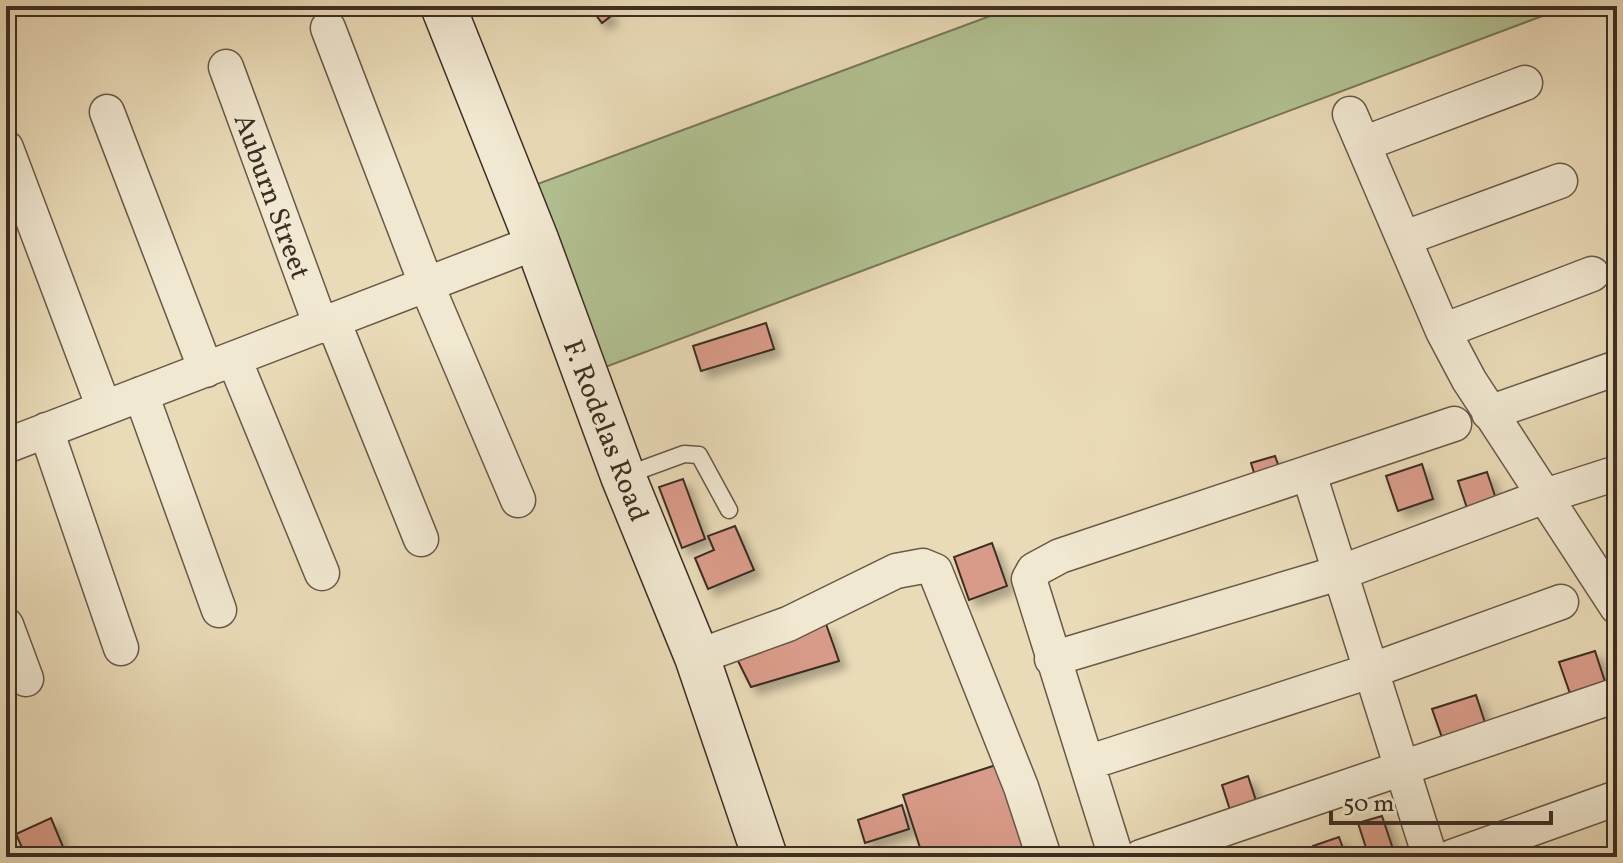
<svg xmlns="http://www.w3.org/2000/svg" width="1623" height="863" viewBox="0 0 1623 863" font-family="Vollkorn,serif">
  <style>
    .green { fill: #b2c192; stroke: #77785a; stroke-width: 2 }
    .building { fill: #d99b89; stroke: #3c2e23; stroke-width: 2; filter: url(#shadow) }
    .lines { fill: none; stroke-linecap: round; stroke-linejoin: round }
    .lane-casing { stroke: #685948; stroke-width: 19 }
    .street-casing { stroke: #685948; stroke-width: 37 }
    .secondary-casing { stroke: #3c2e23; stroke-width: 47 }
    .lane { stroke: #f1e8d1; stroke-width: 16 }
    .street { stroke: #f1e8d1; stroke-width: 34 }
    .secondary { stroke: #f1e8d1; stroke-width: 44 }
    .labels { text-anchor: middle; stroke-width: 7; stroke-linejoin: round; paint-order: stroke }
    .street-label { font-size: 28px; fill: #3c2e23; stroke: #f1e8d1 }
  </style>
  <defs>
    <filter id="shadow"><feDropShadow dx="7" dy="7" stdDeviation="4" flood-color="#0004"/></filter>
  </defs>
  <rect width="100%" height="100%" fill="#eadbb8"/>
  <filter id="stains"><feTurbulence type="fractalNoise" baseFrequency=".0025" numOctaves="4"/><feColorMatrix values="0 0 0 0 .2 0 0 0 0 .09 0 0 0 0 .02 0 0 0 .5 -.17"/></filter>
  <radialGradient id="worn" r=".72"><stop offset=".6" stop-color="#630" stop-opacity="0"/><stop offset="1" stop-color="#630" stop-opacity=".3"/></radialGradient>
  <path class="green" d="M 1017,6 L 1569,6 L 600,369 L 524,189 Z"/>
  <path class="building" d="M 598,6 L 602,6 L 611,16 L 602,23 L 593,11 Z
    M 766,323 L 774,349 L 701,371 L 693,346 Z
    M 1275,456 L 1284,481 L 1259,489 L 1251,463 Z
    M 1422,464 L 1433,499 L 1398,511 L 1386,476 Z
    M 1487,472 L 1500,511 L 1471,520 L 1458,481 Z
    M 683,479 L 705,539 L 682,548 L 659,487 Z
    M 735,526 L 754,570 L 708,589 L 695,558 L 714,550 L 708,536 Z
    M 992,543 L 1007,586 L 969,600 L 954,557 Z
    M 826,624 L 839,661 L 751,687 L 737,659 Z
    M 1595,651 L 1608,691 L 1573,702 L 1559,662 Z
    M 1476,695 L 1488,732 L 1445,746 L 1432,709 Z
    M 1617,717 L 1617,743 L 1615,744 L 1607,720 Z
    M 999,764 L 1030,857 L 923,857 L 903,795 Z
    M 1248,776 L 1258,807 L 1232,816 L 1222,785 Z
    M 902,805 L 909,829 L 865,843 L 858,820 Z
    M 1382,816 L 1395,855 L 1369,857 L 1358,823 Z
    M 51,818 L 63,847 L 40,857 L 26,857 L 16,834 Z
    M 1339,837 L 1346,857 L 1316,857 L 1313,846 Z"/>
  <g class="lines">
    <g class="lane-casing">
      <path id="lane" d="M 624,476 L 684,454 L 699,455 L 729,510"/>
    </g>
    <g class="street-casing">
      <path id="street" d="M 328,28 L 427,286 L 518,500
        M 226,67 L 321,326
        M 107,112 L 206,370
        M 1350,114 L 1443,331 L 1469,380 L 1617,607
        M 1363,144 L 1525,83
        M 6,148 L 104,408
        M 1405,238 L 1560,181
        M 333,321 L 421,539
        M 1443,331 L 1592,274
        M 234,359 L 322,573
        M 141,394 L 219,610
        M 1489,413 L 1617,368
        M 46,430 L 121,648
        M 6,446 L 537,242
        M 1309,474 L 1430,857
        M 6,625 L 26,679
        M 697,657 L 788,624 L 896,571 L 923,566 L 935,571 L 1021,787 L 1044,857
        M 1052,659 L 1342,572 L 1545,496 L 1617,473
        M 1087,763 L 1373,670 L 1561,602
        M 1116,857 L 1029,579 L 1034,570 L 1060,556 L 1454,424
        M 1141,857 L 1617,695
        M 1452,857 L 1617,798"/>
    </g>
    <g class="secondary-casing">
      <path id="secondary" d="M 443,6 L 537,242 L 623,476 L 697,657 L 765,857"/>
    </g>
    <use href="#lane" class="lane"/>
    <use href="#street" class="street"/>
    <use href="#secondary" class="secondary"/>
  </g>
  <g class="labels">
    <g class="street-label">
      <text transform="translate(273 196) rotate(70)" y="10">Auburn Street</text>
      <text transform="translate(607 430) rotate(69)" y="10">F. Rodelas Road</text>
    </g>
  </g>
  <rect width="1623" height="863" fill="none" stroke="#eadbb8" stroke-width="32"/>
  <rect x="8" y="8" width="1607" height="847" fill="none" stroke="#3c2e23" stroke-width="4"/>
  <rect x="16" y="16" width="1591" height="831" fill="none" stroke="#3c2e23" stroke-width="2"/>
  <path d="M1331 811v12h220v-12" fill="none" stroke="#3c2e23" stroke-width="4"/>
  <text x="1343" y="811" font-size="24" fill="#3c2e23" stroke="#f1e8d1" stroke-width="6" paint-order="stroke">50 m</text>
  <rect width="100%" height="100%" filter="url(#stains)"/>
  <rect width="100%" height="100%" fill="url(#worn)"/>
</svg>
